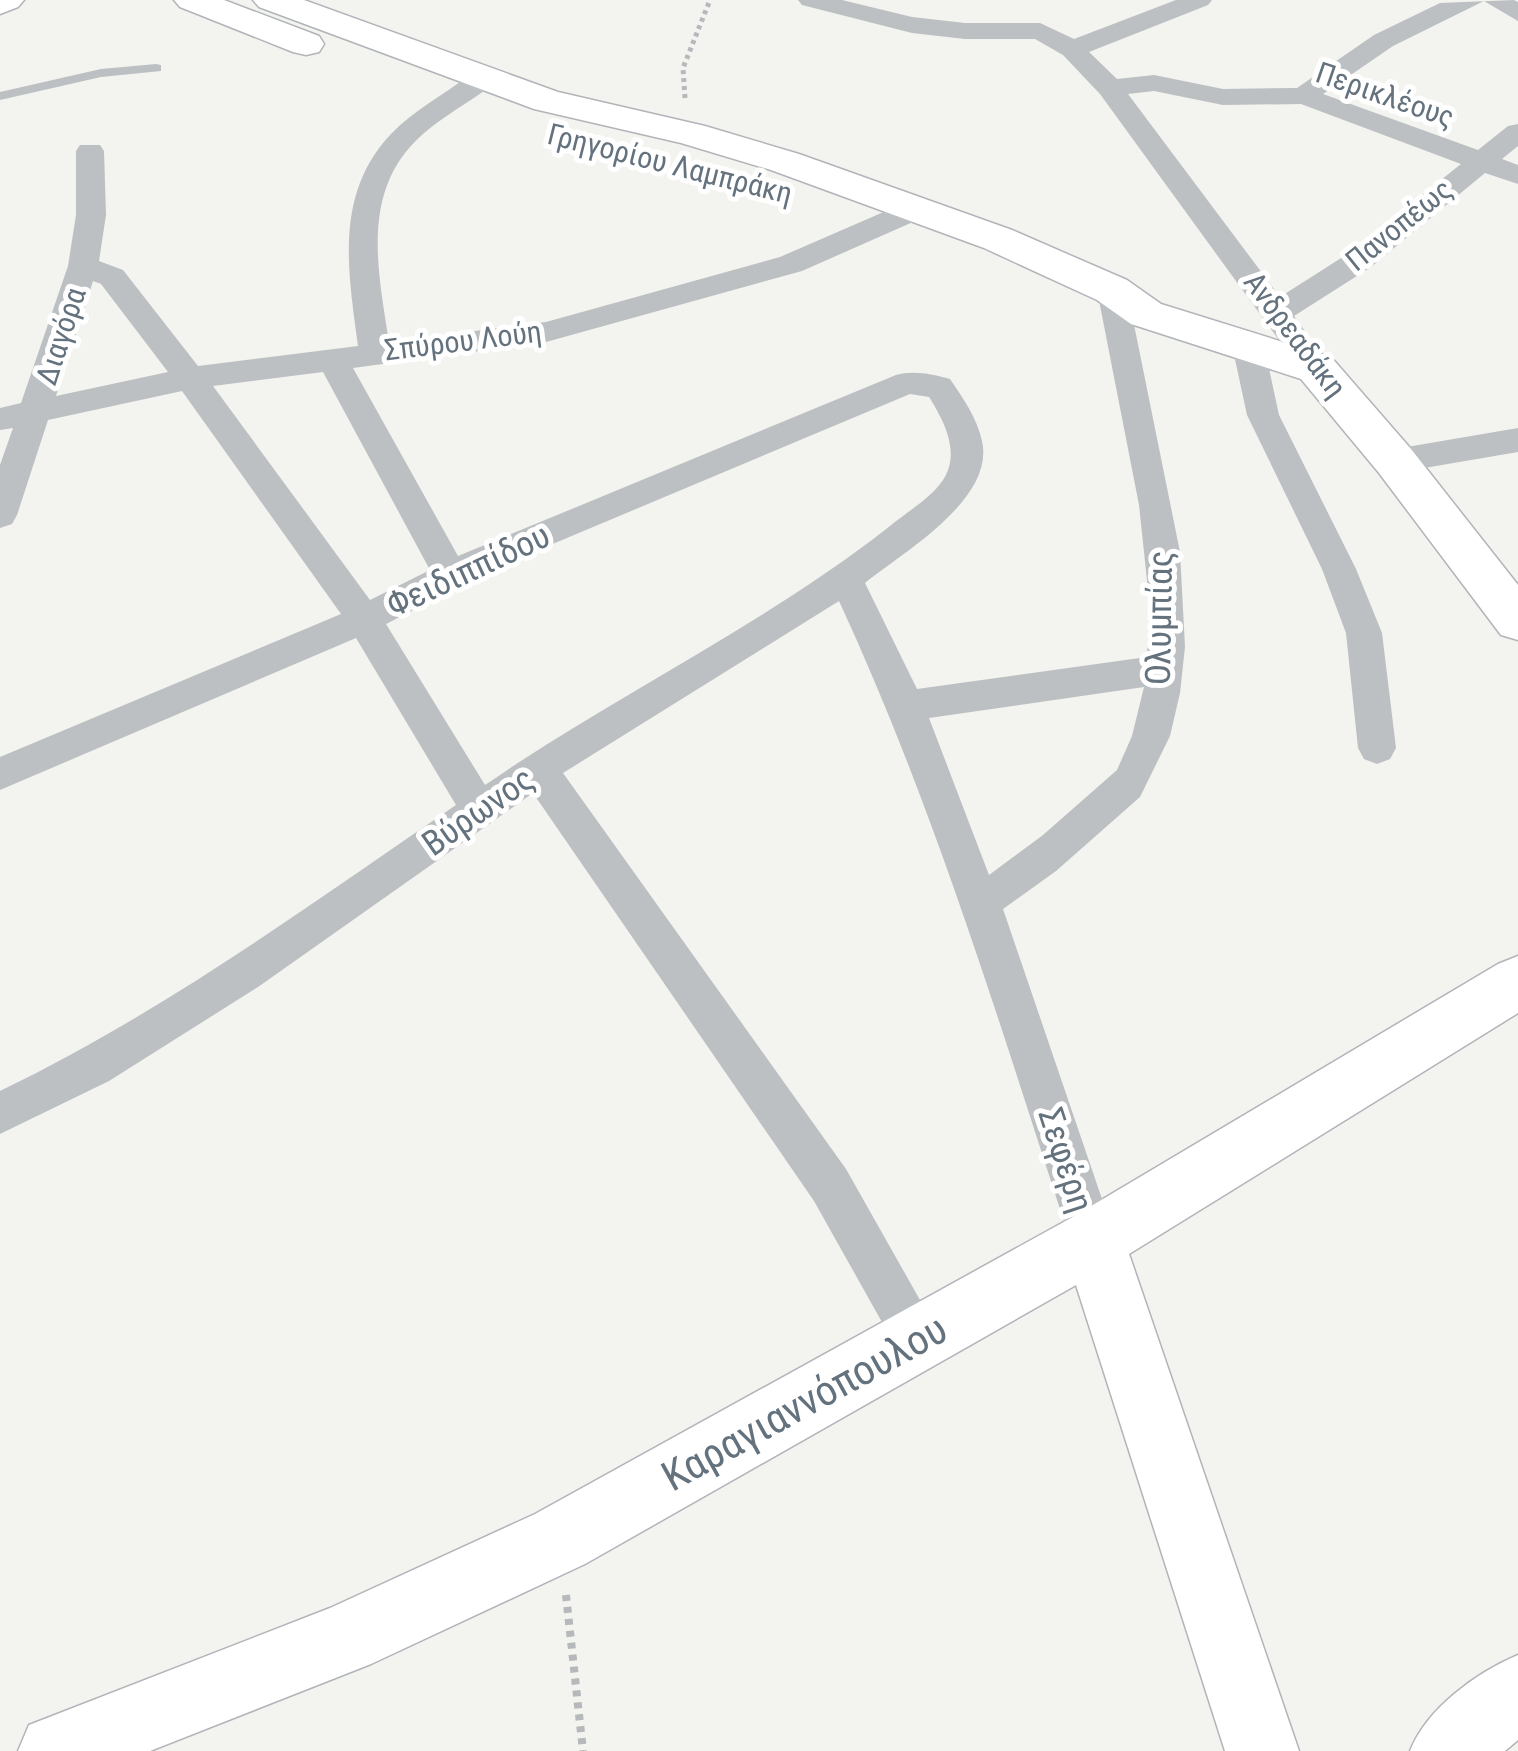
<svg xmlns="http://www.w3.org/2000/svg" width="1518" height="1751" viewBox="0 0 1518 1751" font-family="'Roboto Condensed',sans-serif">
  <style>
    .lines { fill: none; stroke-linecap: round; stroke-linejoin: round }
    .secondary-casing { stroke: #b1b5b9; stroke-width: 3 }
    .path-far1 { stroke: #b6b9bb; stroke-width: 5; stroke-dasharray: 4 4; stroke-linecap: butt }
    .path { stroke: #b6b9bb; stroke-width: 8; stroke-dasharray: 6 6; stroke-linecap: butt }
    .lane { fill: #bcc0c3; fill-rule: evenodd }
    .street { fill: #bcc0c3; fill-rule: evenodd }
    .secondary { fill: #fff; fill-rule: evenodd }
    .labels { text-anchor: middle; stroke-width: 10; stroke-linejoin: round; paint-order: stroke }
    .far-street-label { font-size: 30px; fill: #64727e; stroke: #fff }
    .street-label { font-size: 35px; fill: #64727e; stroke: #fff }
    .near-street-label { font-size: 42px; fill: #64727e; stroke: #fff }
  </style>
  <rect width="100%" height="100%" fill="#f3f3ef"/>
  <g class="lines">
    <g class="secondary-casing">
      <path id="secondary" d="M 0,0 L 24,0 L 18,7 L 0,14 Z
        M 174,0 L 224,0 L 319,36 L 324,44 L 319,52 L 306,55 L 293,52 L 180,7 Z
        M 253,0 L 304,0 L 558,92 L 705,126 L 799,154 L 1012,230 L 1127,280 L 1161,304 L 1331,357 L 1411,449 L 1518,585 L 1518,640 L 1501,635 L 1379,473 L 1301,379 L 1131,324 L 1097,300 L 984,248 L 771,170 L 681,143 L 534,109 L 259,7 Z
        M 1518,956 L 1518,1013 L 1129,1254 L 1299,1751 L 1225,1751 L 1076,1285 L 585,1564 L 371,1664 L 150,1751 L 18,1751 L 29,1725 L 330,1608 L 535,1514 L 1071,1218 L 1498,964 Z
        M 1518,1655 L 1518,1740 L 1505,1751 L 1410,1751 C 1427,1708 1476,1673 1518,1655 Z"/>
    </g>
    <path class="path-far1" d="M 685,98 L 683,68 L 710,0"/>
    <path class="path" d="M 566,1595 L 583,1751"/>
    <path class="lane" d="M 156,64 L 161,65 L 161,71 L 101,77 L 0,100 L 0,92 L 101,69 Z"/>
    <path class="street" d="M 798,0 L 842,0 L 912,17 L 965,23 L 1040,23 L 1074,39 L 1176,0 L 1212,0 L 1208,5 L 1089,52 L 1117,79 L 1154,75 L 1223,89 L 1297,88 L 1374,35 L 1440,3 L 1514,0 L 1518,2 L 1518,21 L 1484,1 L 1393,46 L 1323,94 L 1478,150 L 1508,126 L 1518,124 L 1518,146 L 1502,159 L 1518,165 L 1518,184 L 1485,173 L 1371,267 L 1294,316 L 1332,368 L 1327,376 L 1316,379 L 1305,376 L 1100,94 L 1063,55 L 1035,39 L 965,39 L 912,33 L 802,5 ZM 1154,91 L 1223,105 L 1301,104 L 1461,164 L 1349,253 L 1280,297 L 1128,94 Z
      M 481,72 L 495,80 L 491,86 C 464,106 432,122 410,147 C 362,201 379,277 389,342 L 546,322 L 780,257 L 902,204 L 922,204 L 927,211 L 922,218 L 802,271 L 546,342 L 353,368 L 458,556 L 896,375 C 913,370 933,374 950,379 C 963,398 977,418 982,441 C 995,499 905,551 865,583 L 917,689 L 1147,657 L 1149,599 L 1139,505 L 1097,290 L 1101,283 L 1123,283 L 1127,290 L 1180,552 L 1185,647 L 1180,693 L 1170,736 L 1140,797 L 1056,871 L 1003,909 L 1116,1240 L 1109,1256 L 1093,1263 L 1077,1256 L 1070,1240 C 1000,1025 934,806 839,601 L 563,773 L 846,1169 L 942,1339 L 935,1356 L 918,1363 L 901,1356 L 814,1201 L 533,793 L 258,987 L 109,1081 L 0,1134 L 0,1091 C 162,1013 308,906 456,805 L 356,638 L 0,790 L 0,757 L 341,614 L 182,391 L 48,420 L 17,515 L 12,524 L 0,528 L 0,465 L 13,428 L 0,430 L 0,408 L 21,403 L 68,266 L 76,215 L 76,151 L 80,145 L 100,145 L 104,151 L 106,215 L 99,261 L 123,270 L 198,366 L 358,346 C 348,271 334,194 391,134 C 414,110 445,94 471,74 ZM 93,281 L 101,284 L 168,372 L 56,396 ZM 323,372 L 430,570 L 370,600 L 213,386 ZM 910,394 L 929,397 C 943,419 959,449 946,475 C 935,496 908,511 890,526 C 764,625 617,694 485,785 L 386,624 L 493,569 ZM 1144,687 L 1132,736 L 1117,770 L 1043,835 L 989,875 L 929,718 Z
      M 1249,339 L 1260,342 L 1265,350 L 1279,415 L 1356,569 L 1382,633 L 1396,748 L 1390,759 L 1377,764 L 1364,759 L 1358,748 L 1346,633 L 1322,569 L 1247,415 L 1233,350 L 1238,342 Z
      M 1518,428 L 1518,452 L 1395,473 L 1383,469 L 1378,461 L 1383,453 L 1395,449 Z"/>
    <use href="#secondary" class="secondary"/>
  </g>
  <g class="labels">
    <g class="far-street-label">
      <text transform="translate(1385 95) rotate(19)" y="10">Περικλέους</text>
      <text transform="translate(670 164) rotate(14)" y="10">Γρηγορίου Λαμπράκη</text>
      <text transform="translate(1399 225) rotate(-39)" y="10">Πανοπέως</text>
      <text transform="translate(1295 335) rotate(53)" y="10">Ανδρεαδάκη</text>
      <text transform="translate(61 336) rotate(-72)" y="10">Διαγόρα</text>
      <text transform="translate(463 341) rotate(-7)" y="10">Σπύρου Λούη</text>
    </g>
    <g class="street-label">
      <text transform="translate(468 570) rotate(-25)" y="12">Φειδιππίδου</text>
      <text transform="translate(1159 618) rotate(-89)" y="12">Ολυμπίας</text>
      <text transform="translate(478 811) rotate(-35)" y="12">Βύρωνος</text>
      <text transform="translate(1066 1160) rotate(72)" y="12">Σεφέρη</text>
    </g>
    <g class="near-street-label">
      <text transform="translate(804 1402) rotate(-29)" y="15">Καραγιαννόπουλου</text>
    </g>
  </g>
</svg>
